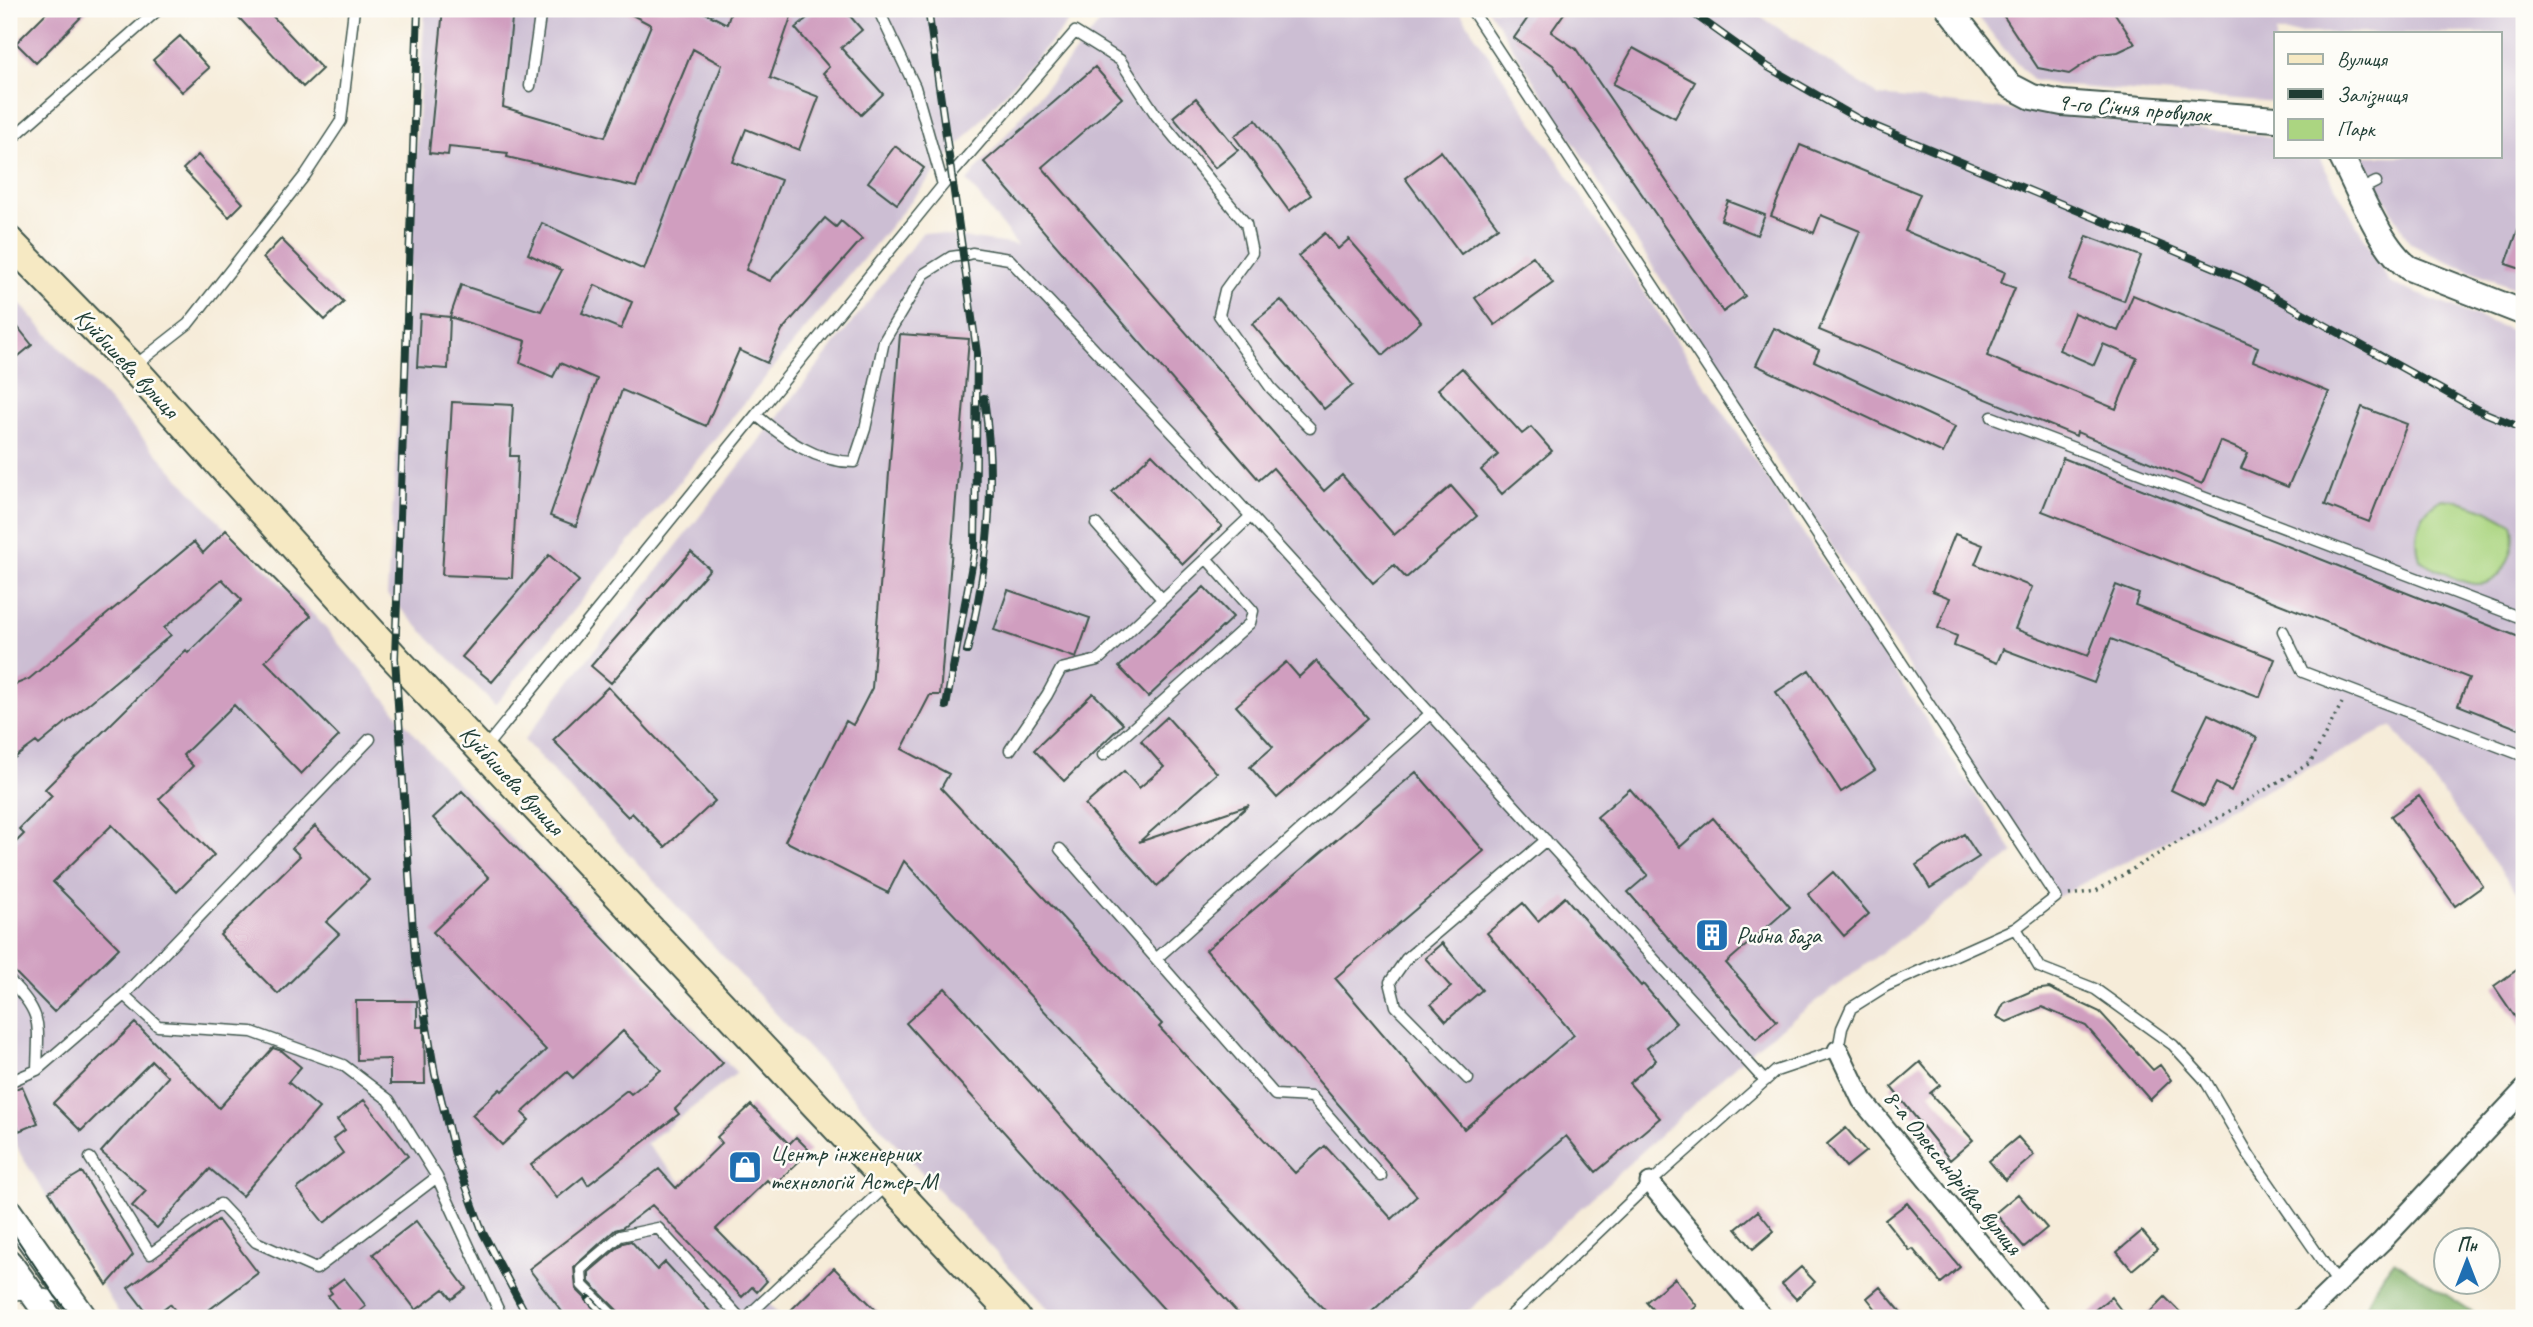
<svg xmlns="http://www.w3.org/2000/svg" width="2533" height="1327" viewBox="0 0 2533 1327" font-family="Caveat,sans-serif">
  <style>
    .industrial { fill: #ccbed3 }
    .green { fill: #abd581; stroke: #65895a; stroke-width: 2 }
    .forest { fill: #88b66f; stroke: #547a52; stroke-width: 2 }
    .building { fill: #d09ebf; fill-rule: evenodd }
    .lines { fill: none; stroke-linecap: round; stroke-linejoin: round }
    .service-casing { stroke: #3f574d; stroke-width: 13 }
    .minor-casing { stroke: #3f574d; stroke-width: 23 }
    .tertiary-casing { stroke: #3f574d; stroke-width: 28 }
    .secondary-casing { stroke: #3f574d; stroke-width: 32 }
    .path { stroke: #3f574d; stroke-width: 3.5; stroke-dasharray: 2 5; stroke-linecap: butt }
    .service { stroke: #fff; stroke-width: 10 }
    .minor { stroke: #fff; stroke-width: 19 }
    .tertiary { stroke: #fff; stroke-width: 24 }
    .secondary { stroke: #f6e9c3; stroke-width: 28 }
    .tram { stroke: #1f3d34; stroke-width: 2 }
    .rail-casing { stroke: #1f3d34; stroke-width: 8 }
    .rail { stroke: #fdfcf7; stroke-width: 5; stroke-dasharray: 16; stroke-linecap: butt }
    .labels { text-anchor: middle; stroke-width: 5; stroke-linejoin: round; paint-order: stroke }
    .street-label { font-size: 24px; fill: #1f3d34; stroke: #fdfcf7 }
    .poi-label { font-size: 24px; fill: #1f3d34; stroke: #fdfcf7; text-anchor: start }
  </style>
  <rect width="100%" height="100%" fill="#fdfcf7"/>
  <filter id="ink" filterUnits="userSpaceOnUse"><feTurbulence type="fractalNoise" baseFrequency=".0143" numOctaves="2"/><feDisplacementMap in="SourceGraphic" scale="14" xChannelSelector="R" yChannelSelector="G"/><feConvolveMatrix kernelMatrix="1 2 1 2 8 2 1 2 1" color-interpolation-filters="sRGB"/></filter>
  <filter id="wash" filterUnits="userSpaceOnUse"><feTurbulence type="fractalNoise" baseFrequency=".00686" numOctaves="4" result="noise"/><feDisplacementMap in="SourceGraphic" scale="28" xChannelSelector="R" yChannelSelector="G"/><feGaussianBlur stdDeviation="1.57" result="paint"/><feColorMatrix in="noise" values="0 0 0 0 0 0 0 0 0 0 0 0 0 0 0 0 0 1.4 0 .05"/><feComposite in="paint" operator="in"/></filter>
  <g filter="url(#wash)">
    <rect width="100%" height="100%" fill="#f6ecd9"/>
    <path class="industrial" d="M 425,9 L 1080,9 L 940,166 L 495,705 L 387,595 Z
      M 1112,9 L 1458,9 L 2014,853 L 1756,1047 L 1461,1318 L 1056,1318 L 524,740 L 923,232 L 1017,245 L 967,181 Z
      M 1488,9 L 1750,9 L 1879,96 L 2276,137 L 2276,156 L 2318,156 L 2390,283 L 2524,335 L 2524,902 L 2392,726 L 2056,897 Z
      M 1972,9 L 2524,9 L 2524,292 L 2430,254 L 2409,242 L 2362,156 L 2500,156 L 2500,33 L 2276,33 L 2276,102 L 2065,86 L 2032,80 L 2004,49 Z
      M 9,292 L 225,528 L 317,618 L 444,769 L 737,1073 L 646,1144 L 773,1280 L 759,1293 L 782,1318 L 122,1318 L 21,1155 L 9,1127 Z"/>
    <path class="green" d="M 2443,499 C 2469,501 2489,510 2512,524 C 2516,539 2513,552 2505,566 C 2486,603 2447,574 2420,560 C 2413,535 2418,510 2443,499 Z"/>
    <path class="forest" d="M 2394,1261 L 2482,1318 L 2365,1318 C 2364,1302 2383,1274 2394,1261 Z"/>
    <g id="blocks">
      <path class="building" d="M 50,9 L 89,9 L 36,63 L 16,43 Z
        M 231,9 L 266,9 L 322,69 L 303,87 Z
        M 443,9 L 513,9 L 503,107 L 605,137 L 651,25 L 621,9 L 698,9 L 727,24 L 732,9 L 767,9 L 791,17 L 770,78 L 819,97 L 799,150 L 746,129 L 733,162 L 781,180 L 746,270 L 770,281 L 825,218 L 836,227 L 841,221 L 862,239 L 782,330 L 767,363 L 739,350 L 706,426 L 622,390 L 576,526 L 550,516 L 597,379 L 560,363 L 553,377 L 520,363 L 526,341 L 450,317 L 461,285 L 541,311 L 562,270 L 528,254 L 542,223 L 644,270 L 722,65 L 693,49 L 636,187 L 507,157 L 508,153 L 449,147 L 448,155 L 429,153 ZM 595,285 L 632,302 L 621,329 L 582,313 Z
        M 818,9 L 844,9 L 862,30 L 841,48 L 883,94 L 861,115 L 823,73 L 829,67 L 795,28 Z
        M 1534,9 L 1567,9 L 1551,32 L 1576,49 L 1745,296 L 1723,312 L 1553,65 L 1514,38 Z
        M 1999,9 L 2112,9 L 2135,44 L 2118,52 L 2099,54 L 2069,74 L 2038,68 Z
        M 180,36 L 209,68 L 182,92 L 153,60 Z
        M 1633,48 L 1695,82 L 1675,118 L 1613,84 Z
        M 1095,67 L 1122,98 L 1042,167 L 1324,491 L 1342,475 L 1394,535 L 1451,486 L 1477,516 L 1406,578 L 1394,565 L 1373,583 L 1273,468 L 1259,480 L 984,162 Z
        M 1196,98 L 1238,150 L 1215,168 L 1173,117 Z
        M 1256,120 L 1311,195 L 1289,211 L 1234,136 Z
        M 1800,145 L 1920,194 L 1905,231 L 2005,272 L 2001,283 L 2015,288 L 1987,356 L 2116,409 L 2137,358 L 2103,344 L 2094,365 L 2059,350 L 2074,313 L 2118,331 L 2133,295 L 2258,347 L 2253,361 L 2329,392 L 2288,487 L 2241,468 L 2248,453 L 2220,441 L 2202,484 L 2077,432 L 2076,436 L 1819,330 L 1860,231 L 1821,215 L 1814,233 L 1771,216 Z
        M 895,146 L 924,168 L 897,204 L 868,182 Z
        M 1441,151 L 1498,227 L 1461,254 L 1405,178 Z
        M 198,155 L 243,203 L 229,217 L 183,169 Z
        M 1728,201 L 1765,215 L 1757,235 L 1721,220 Z
        M 2522,218 L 2524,219 L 2524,270 L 2506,264 Z
        M 1325,233 L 1338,249 L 1349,239 L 1421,322 L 1383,355 L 1298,256 Z
        M 2087,236 L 2141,256 L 2124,301 L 2070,281 Z
        M 281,239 L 344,302 L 325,320 L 263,258 Z
        M 1533,256 L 1553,283 L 1495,325 L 1475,298 Z
        M 1281,300 L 1353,385 L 1324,409 L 1252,324 Z
        M 420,314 L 450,317 L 448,369 L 417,367 Z
        M 9,316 L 32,345 L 9,364 Z
        M 1774,328 L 1819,350 L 1814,361 L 1955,427 L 1943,453 L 1756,365 Z
        M 900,334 L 969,339 L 940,695 L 930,695 L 902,749 L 949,774 L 941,788 L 1162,1024 L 1159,1027 L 1295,1173 L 1325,1146 L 1392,1219 L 1417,1196 L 1206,950 L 1416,772 L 1484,851 L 1335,978 L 1464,1129 L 1574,1035 L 1487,933 L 1523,903 L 1538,921 L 1565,897 L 1641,986 L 1643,984 L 1676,1023 L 1647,1048 L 1656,1060 L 1629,1083 L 1660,1118 L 1596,1172 L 1566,1136 L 1507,1187 L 1365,1318 L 1332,1318 L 904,861 L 888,893 L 785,841 L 846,721 L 853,725 L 872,688 Z
        M 1462,368 L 1522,434 L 1531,427 L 1552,451 L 1502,494 L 1481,470 L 1498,455 L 1438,389 Z
        M 452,402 L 513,405 L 510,456 L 518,456 L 512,578 L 442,575 Z
        M 2362,407 L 2407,424 L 2369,522 L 2325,505 Z
        M 1152,454 L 1222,526 L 1183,564 L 1112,492 Z
        M 2063,458 L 2524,639 L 2524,717 L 2519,729 L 2458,705 L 2469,678 L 2042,511 Z
        M 226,530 L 311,616 L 265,661 L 339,736 L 301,774 L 234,705 L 183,755 L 193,766 L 159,799 L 214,855 L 177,892 L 112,825 L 53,882 L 119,948 L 54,1012 L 9,966 L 9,849 L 24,834 L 19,829 L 52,796 L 45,789 L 186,650 L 188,653 L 242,600 L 222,579 L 164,628 L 171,635 L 39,745 L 36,742 L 9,762 L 9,687 L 29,679 L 194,542 L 203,553 Z
        M 1955,534 L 1983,545 L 1975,564 L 2032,587 L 2015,629 L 2088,656 L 2116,585 L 2139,594 L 2135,605 L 2275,659 L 2260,697 L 2111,639 L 2094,683 L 2003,649 L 1997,663 L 1954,646 L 1957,636 L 1938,628 L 1950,598 L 1932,591 Z
        M 691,552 L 710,569 L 611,683 L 591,666 Z
        M 549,555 L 579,581 L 492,682 L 462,657 Z
        M 1204,587 L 1233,617 L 1148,697 L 1119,667 Z
        M 1008,590 L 1090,618 L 1076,658 L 994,630 Z
        M 1316,661 L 1368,718 L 1277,798 L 1250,767 L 1273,747 L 1236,706 L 1286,662 L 1299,677 Z
        M 1809,670 L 1875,770 L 1841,792 L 1776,692 Z
        M 608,687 L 715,801 L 665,847 L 632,813 L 628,817 L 553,740 Z
        M 1093,693 L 1123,724 L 1064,781 L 1034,750 Z
        M 2208,714 L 2257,738 L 2231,791 L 2216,783 L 2204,806 L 2171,790 Z
        M 1167,717 L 1217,773 L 1139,842 L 1249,805 L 1157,886 L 1085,805 L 1124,771 L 1139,788 L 1164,767 L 1141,741 Z
        M 1630,789 L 1680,847 L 1713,818 L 1790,907 L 1726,963 L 1777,1021 L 1756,1039 L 1628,892 L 1648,875 L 1597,817 Z
        M 462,791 L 723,1063 L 675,1109 L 679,1114 L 588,1185 L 583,1177 L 557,1198 L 531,1165 L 627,1090 L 631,1094 L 661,1070 L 623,1031 L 573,1078 L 567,1072 L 522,1113 L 529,1120 L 502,1145 L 472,1115 L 500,1089 L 502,1091 L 546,1050 L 433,932 L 489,878 L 433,818 Z
        M 2419,796 L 2483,886 L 2455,906 L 2391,816 Z
        M 315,826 L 369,880 L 326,922 L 339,934 L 278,994 L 220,935 L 300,856 L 292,848 Z
        M 1964,834 L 1979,857 L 1930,888 L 1916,865 Z
        M 1833,872 L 1869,914 L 1844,936 L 1808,894 Z
        M 1442,943 L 1482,990 L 1446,1021 L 1431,1004 L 1451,987 L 1425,958 Z
        M 2524,965 L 2524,1030 L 2494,986 Z
        M 945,988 L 1242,1318 L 1172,1318 L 1101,1240 L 906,1023 Z
        M 2049,988 L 2100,1012 L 2153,1070 L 2160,1065 L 2171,1080 L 2150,1100 L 2086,1026 L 2042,1007 L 2007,1022 L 1997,1017 L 2004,1003 L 2034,990 Z
        M 356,1001 L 417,1001 L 417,1027 L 424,1027 L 425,1084 L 390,1084 L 390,1059 L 357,1060 Z
        M 135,1023 L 219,1108 L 273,1048 L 282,1051 L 301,1067 L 288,1082 L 319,1108 L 242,1196 L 210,1169 L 157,1228 L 132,1206 L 146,1191 L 101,1152 L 168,1077 L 152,1061 L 81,1131 L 53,1103 Z
        M 1920,1062 L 1940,1085 L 1930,1093 L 1973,1140 L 1950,1160 L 1891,1087 Z
        M 22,1086 L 38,1123 L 19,1131 L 9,1107 L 9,1092 Z
        M 364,1100 L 408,1156 L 324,1223 L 297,1189 L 343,1153 L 333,1139 L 345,1130 L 337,1120 Z
        M 751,1105 L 789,1144 L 796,1137 L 810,1151 L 773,1186 L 767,1180 L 716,1229 L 767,1281 L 757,1292 L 752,1287 L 742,1297 L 652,1205 L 622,1228 L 615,1230 L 574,1267 L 576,1289 L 605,1318 L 567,1318 L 529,1269 L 659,1169 L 676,1188 L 722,1143 L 717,1137 Z
        M 1846,1128 L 1866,1151 L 1846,1167 L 1827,1144 Z
        M 2018,1137 L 2034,1155 L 2005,1180 L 1989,1161 Z
        M 82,1172 L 133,1255 L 107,1285 L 49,1192 Z
        M 2018,1194 L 2047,1228 L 2024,1247 L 1995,1213 Z
        M 1907,1203 L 1960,1267 L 1941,1283 L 1913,1249 L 1910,1251 L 1885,1220 Z
        M 1758,1211 L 1774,1231 L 1753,1249 L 1736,1229 Z
        M 218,1220 L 258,1273 L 198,1318 L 181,1318 L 170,1304 L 151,1318 L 128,1288 Z
        M 416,1221 L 466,1288 L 452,1299 L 444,1289 L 416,1310 L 373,1254 Z
        M 2142,1231 L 2157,1249 L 2132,1270 L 2117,1252 Z
        M 631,1241 L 657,1270 L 665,1262 L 716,1318 L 622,1318 L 620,1313 L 589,1282 L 589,1272 L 623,1243 Z
        M 1801,1267 L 1815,1282 L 1796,1299 L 1782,1284 Z
        M 834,1268 L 884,1318 L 799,1318 L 791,1310 Z
        M 344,1278 L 366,1306 L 351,1318 L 348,1314 L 344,1317 L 328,1296 L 332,1293 L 329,1289 Z
        M 1675,1278 L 1697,1306 L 1683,1318 L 1660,1318 L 1646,1302 Z
        M 1880,1287 L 1885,1293 L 1906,1318 L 1862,1318 L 1875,1308 L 1867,1298 Z
        M 2111,1297 L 2127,1318 L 2085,1318 Z
        M 2165,1297 L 2186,1318 L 2144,1318 Z"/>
    </g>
  </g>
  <g filter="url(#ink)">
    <use href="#blocks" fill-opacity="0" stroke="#3f574d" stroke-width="2"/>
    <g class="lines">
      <g class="service-casing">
        <path id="service" d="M 878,9 L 915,87 L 943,185
          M 1471,9 L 2056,897 L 2016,928 L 1886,986 L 1851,1008 L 1842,1028 L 1838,1050 L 1776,1071 L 1650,1183 L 1508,1318
          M 530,86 L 541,9
          M 9,141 L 159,9
          M 2360,190 L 2376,182
          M 133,367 L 188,324 L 306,174 L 341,121 L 354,9
          M 756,415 C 785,439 815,462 854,462 L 865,429 L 884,341 L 924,274 L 951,257 L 965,255 L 972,253 L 1009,259 L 1235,499 L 1765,1081
          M 1992,417 L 2524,619
          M 1096,524 L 1162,599
          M 2283,631 L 2303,672 L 2524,756
          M 484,749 L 952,174 L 1075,32 L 1120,60 L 1156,115 L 1246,224 L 1252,253 L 1225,290 L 1219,315 L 1271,388 L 1310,428
          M 1010,750 L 1047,695 L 1061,669 L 1098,660 L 1251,516
          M 1103,755 L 1250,623 L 1253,611 L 1206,558
          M 1060,849 L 1275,1095 L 1312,1097 L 1381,1176
          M 2016,928 L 2039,967 L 2095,989 L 2173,1045 L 2205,1080 L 2249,1155 L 2337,1282
          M 1157,958 L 1431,713
          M 9,980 C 44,1015 38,1024 37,1070
          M 124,995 L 158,1026 L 252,1032 L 343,1065 L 389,1100 L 437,1177 L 502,1318
          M 1468,1079 L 1396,1006 L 1390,982 L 1406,959 L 1546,840
          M 9,1082 L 37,1070 L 124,995 L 370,739
          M 90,1158 L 150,1254 L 220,1204 L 256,1242 L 316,1269 L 437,1177
          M 9,1295 L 30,1293 L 68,1298
          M 615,1318 L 582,1285 L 581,1269 L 620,1236 L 658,1228 L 740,1318
          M 750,1318 L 752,1312 L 887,1185"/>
      </g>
      <g class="minor-casing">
        <path id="minor" d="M 1838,1050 L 1862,1100 L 2041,1318
          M 1650,1183 L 1763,1318
          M 2302,1318 L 2382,1241 L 2524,1090"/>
      </g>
      <g class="tertiary-casing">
        <path id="tertiary" d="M 1949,9 L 2009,85 L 2032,97 L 2062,103 L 2276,119
          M 2341,156 C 2358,188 2380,247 2409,268 L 2524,313
          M 9,1211 L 85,1318
          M 9,1262 L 50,1318"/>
      </g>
      <g class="secondary-casing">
        <path id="secondary" d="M 9,241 L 132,367 L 395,658 L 1016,1318"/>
      </g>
      <path class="path" d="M 2069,895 L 2096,891 L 2310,763 L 2342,703"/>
      <use href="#service" class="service"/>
      <use href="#minor" class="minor"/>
      <use href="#tertiary" class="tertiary"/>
      <use href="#secondary" class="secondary"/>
      <path class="tram" d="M 9,1227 L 55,1296 L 73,1318"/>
      <g class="rail-casing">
        <path id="rail" d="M 418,9 L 395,658 L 410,889 L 415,957 L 435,1074 L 456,1159 L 483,1233 L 528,1318
          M 928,9 L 977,353 L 975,549 L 946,706
          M 1687,9 L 1768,67 L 1860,120 L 2242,279 L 2478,410 L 2524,429
          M 967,651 C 988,567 997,484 984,398
          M 589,1299 L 607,1318"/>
      </g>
      <use href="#rail" class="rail"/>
    </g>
  </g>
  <defs>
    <g id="building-square" transform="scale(1.75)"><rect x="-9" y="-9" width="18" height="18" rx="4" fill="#1f6fb2" stroke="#fdfcf7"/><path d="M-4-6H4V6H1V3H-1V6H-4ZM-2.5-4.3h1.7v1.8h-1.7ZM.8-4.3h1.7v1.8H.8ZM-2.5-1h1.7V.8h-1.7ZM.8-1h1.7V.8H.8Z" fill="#fff"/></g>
    <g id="shop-square" transform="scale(1.75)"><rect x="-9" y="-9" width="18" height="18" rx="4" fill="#1f6fb2" stroke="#fdfcf7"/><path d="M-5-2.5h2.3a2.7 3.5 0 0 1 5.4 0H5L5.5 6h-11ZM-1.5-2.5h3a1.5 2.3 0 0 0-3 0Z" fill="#fff"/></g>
  </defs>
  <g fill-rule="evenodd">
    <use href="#building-square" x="1712" y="935"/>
    <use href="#shop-square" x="745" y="1167"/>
  </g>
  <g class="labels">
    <g class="street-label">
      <text transform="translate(2134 108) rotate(5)" y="8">9-го Січня провулок</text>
      <text transform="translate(127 363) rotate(47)" y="8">Куйбишева вулиця</text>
      <text transform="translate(512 780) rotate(47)" y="8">Куйбишева вулиця</text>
      <text transform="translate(1953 1172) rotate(51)" y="8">8-а Олександрівка вулиця</text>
    </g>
    <g class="poi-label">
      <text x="1736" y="943">Рибна база</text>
      <text x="770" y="1161">Центр інженерних<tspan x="770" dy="28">технологій Астер-М</tspan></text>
    </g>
  </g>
  <rect width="2533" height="1327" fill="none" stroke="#fdfcf7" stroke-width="35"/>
  <rect x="2274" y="32" width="228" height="126" fill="#fdfcf7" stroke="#a4b0a9" stroke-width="2"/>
  <rect x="2288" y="54" width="35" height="10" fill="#f6e9c3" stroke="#a4b0a9" stroke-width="2"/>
  <text x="2337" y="66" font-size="21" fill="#1f3d34">Вулиця</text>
  <rect x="2288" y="89" width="35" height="10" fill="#1f3d34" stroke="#a4b0a9" stroke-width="2"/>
  <text x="2337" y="102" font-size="21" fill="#1f3d34">Залізниця</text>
  <rect x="2288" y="119" width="35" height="21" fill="#abd581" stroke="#a4b0a9" stroke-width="2"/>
  <text x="2337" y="136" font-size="21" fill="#1f3d34">Парк</text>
  <g transform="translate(2467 1261)"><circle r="33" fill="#fdfcf7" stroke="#a4b0a9" stroke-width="2"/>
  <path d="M0-5L12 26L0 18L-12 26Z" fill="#1f6fb2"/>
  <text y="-10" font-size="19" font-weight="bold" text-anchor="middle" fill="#1f3d34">Пн</text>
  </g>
</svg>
